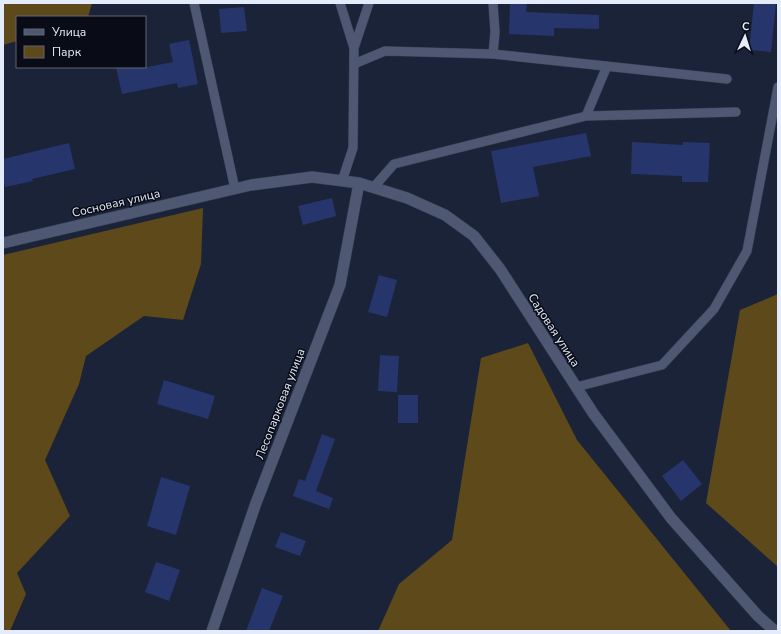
<svg xmlns="http://www.w3.org/2000/svg" width="781" height="634" viewBox="0 0 781 634" font-family="'Nunito Sans',sans-serif">
  <style>
    .green { fill: #5e491a }
    .building { fill: #26366c }
    .lines { fill: none; stroke-linecap: round; stroke-linejoin: round }
    .service-casing { stroke: #373c4f; stroke-width: 10 }
    .minor-casing { stroke: #373c4f; stroke-width: 12 }
    .service { stroke: #4e5872; stroke-width: 9 }
    .minor { stroke: #4e5872; stroke-width: 11 }
    .labels { text-anchor: middle; stroke-width: 3; stroke-linejoin: round; paint-order: stroke }
    .street-label { font-size: 12px; fill: #e4ebfa; stroke: #090c16 }
  </style>
  <rect width="100%" height="100%" fill="#1b2339"/>
  <path class="green" d="M 3,3 L 92,3 L 88,17 L 17,17 L 17,41 L 3,45 Z
    M 203,208 L 201,264 L 183,320 L 144,316 L 86,356 L 79,384 L 45,460 L 70,516 L 17,573 L 26,594 L 10,631 L 3,631 L 3,255 Z
    M 778,294 L 778,567 L 706,503 L 740,310 Z
    M 528,343 L 577,440 L 731,631 L 378,631 L 399,584 L 452,540 L 481,358 Z"/>
  <path class="building" d="M 510,3 L 527,3 L 526,12 L 599,15 L 599,29 L 554,28 L 554,36 L 509,34 Z
    M 754,3 L 776,3 L 771,52 L 749,50 Z
    M 244,7 L 247,31 L 221,33 L 219,9 Z
    M 189,40 L 198,84 L 178,88 L 177,83 L 122,94 L 116,67 L 147,67 L 173,62 L 169,44 Z
    M 586,133 L 591,156 L 533,167 L 539,196 L 501,203 L 491,151 Z
    M 632,142 L 683,145 L 683,142 L 710,143 L 708,182 L 682,182 L 682,176 L 631,174 Z
    M 69,143 L 75,169 L 32,179 L 33,181 L 5,187 L 3,176 L 3,159 Z
    M 332,198 L 336,216 L 303,225 L 298,206 Z
    M 379,275 L 397,280 L 387,317 L 368,312 Z
    M 380,355 L 399,356 L 397,392 L 378,391 Z
    M 164,380 L 215,396 L 208,419 L 157,404 Z
    M 398,395 L 418,395 L 418,423 L 398,423 Z
    M 322,434 L 335,439 L 316,491 L 333,498 L 329,509 L 293,496 L 299,479 L 305,481 Z
    M 683,460 L 702,484 L 681,501 L 662,476 Z
    M 161,477 L 190,486 L 176,535 L 147,526 Z
    M 281,532 L 306,541 L 300,556 L 275,547 Z
    M 156,562 L 180,570 L 169,601 L 145,592 Z
    M 262,588 L 283,596 L 269,631 L 246,631 Z"/>
  <g class="lines">
    <g class="service-casing">
      <path id="service" d="M 194,3 L 235,189
        M 340,3 L 354,48 L 353,148 L 342,181
        M 493,3 L 495,32 L 493,54
        M 354,48 L 369,3
        M 354,64 L 385,51 L 493,54 L 727,79
        M 586,116 L 607,66
        M 373,188 L 394,164 L 586,116 L 736,112
        M 576,387 L 662,365 L 714,309 L 747,251 L 778,87"/>
    </g>
    <g class="minor-casing">
      <path id="minor" d="M 3,243 L 251,185 L 312,177 L 359,183 L 407,198 L 445,215 L 474,236 L 500,269 L 593,413 L 671,518 L 758,616 L 775,631
        M 212,631 L 256,503 L 340,285 L 359,183"/>
    </g>
    <use href="#service" class="service"/>
    <use href="#minor" class="minor"/>
  </g>
  <g class="labels">
    <g class="street-label">
      <text transform="translate(116 203) rotate(-13)" y="4">Сосновая улица</text>
      <text transform="translate(554 330) rotate(57)" y="4">Садовая улица</text>
      <text transform="translate(280 404) rotate(-69)" y="4">Лесопарковая улица</text>
    </g>
  </g>
  <rect width="781" height="634" fill="none" stroke="#e4ebfa" stroke-width="8"/>
  <rect x="16" y="16" width="130" height="52" fill="#090c16" stroke="#616571"/>
  <rect x="24" y="29" width="20" height="6" fill="#4e5872" stroke="#616571"/>
  <text x="52" y="36" font-size="12" fill="#e4ebfa">Улица</text>
  <rect x="24" y="46" width="20" height="12" fill="#5e491a" stroke="#616571"/>
  <text x="52" y="56" font-size="12" fill="#e4ebfa">Парк</text>
  <g transform="translate(745 36) rotate(4)" stroke="#090c16" stroke-width="3" paint-order="stroke">
  <path d="M0-3L7 15L0 10L-7 15Z" fill="#e4ebfa"/>
  <text y="-6" font-size="11" font-weight="bold" text-anchor="middle" fill="#e4ebfa">С</text>
  </g>
</svg>
